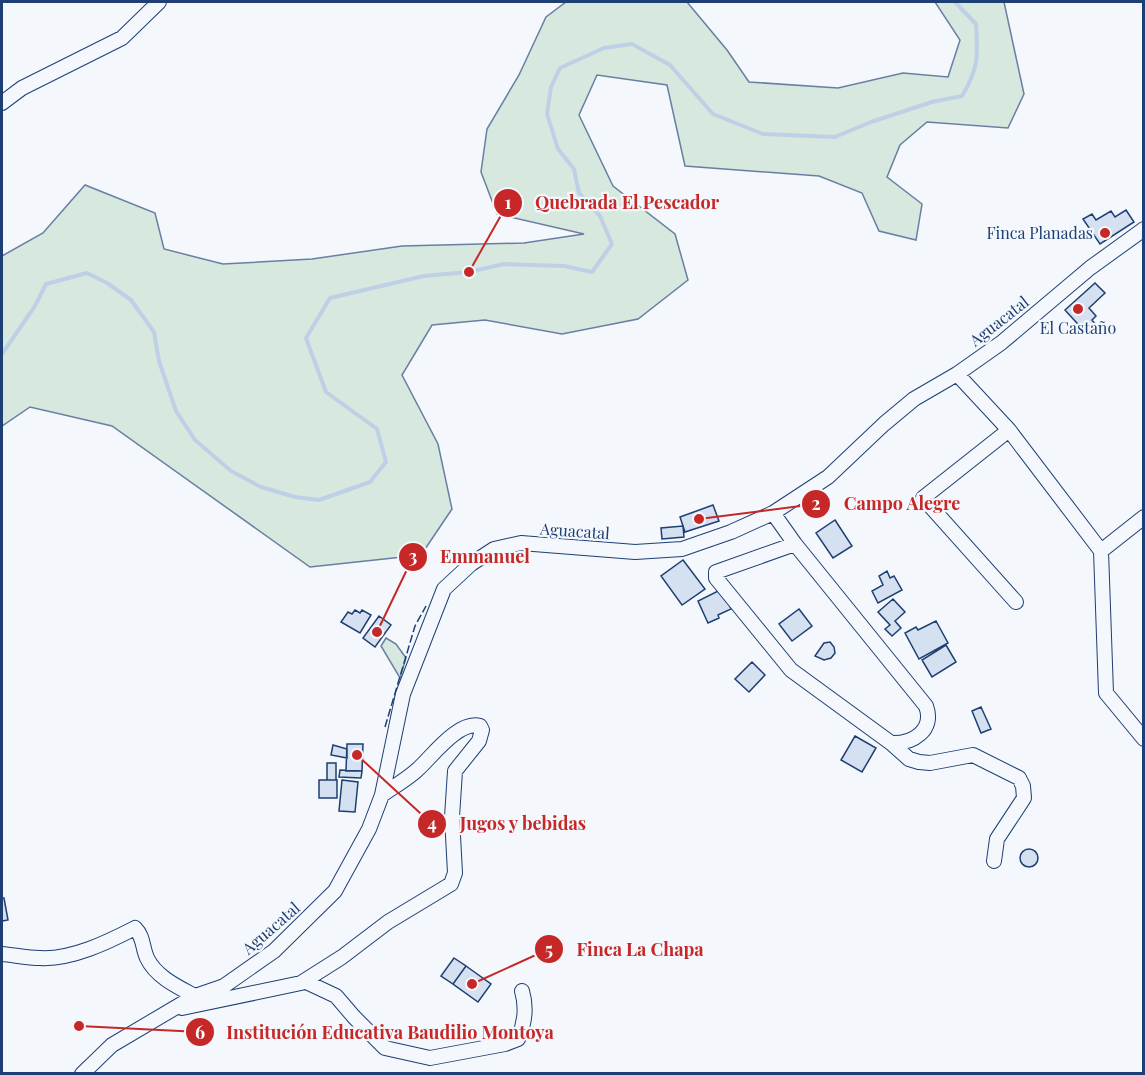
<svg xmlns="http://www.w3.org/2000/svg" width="1145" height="1075" viewBox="0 0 1145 1075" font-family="'Playfair Display',serif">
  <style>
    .green { fill: #d7e8df; stroke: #687fa3; stroke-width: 1.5 }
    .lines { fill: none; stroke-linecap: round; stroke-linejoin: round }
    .stream { stroke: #bed0e5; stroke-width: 4 }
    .building { fill: #d5e0f0; stroke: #1d3f73; stroke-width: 1.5 }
    .minor-casing { stroke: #1d3f73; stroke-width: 16 }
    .minor { stroke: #f4f7fb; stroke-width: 14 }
    .fence { stroke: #1d3f73; stroke-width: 1.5; stroke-dasharray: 8 3; stroke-linecap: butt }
    .poi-dot { fill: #c62828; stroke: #f4f7fb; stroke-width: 2 }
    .labels { text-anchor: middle; stroke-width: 4.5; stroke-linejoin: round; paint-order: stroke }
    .poi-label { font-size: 16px; fill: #1d3f73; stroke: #f4f7fb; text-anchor: end }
    .street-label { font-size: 16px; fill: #1d3f73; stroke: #f4f7fb }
    .leader { fill: none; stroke: #c62828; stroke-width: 2 }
    .callout-dot { fill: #c62828; stroke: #f4f7fb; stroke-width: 2 }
    .mark-label { font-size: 18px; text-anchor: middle; font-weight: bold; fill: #fff }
    .callout-label { font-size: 18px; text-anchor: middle; font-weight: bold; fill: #c62828; stroke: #f4f7fb; stroke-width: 4.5; stroke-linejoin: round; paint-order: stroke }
  </style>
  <rect width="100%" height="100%" fill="#f4f7fb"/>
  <path class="green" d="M 566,2 L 687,2 L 727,50 L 749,82 L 838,88 L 903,73 L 948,77 L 960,40 L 935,2 L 1004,2 L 1024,94 L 1008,128 L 927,122 L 900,145 L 887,177 L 922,204 L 916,240 L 879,231 L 862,193 L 819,176 L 685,166 L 667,85 L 597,75 L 579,115 L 613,186 L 675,234 L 688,280 L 638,319 L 562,334 L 485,320 L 432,325 L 402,375 L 438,444 L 452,509 L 421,555 L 310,567 L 112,426 L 30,407 L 2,426 L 2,256 L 43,233 L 85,185 L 155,213 L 164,249 L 223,264 L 312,259 L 402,246 L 524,243 L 584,234 L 497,214 L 481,172 L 487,129 L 519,75 L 546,17 Z
    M 386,638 L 396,644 L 406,658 L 400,678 L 381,646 Z"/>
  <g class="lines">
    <path class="stream" d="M 2,354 L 35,306 L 46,284 L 87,273 L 107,283 L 131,300 L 154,332 L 159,361 L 176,411 L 195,440 L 231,471 L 261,487 L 295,497 L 319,500 L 370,482 L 386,462 L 377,429 L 326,392 L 306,338 L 330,298 L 424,276 L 469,272 L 504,264 L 564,266 L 592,272 L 612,244 L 600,216 L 579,193 L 574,169 L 558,149 L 547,114 L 551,87 L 560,68 L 604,48 L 632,44 L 670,65 L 713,114 L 763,134 L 835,137 L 871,122 L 932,102 L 962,96 C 979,68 978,55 976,24 L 955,2"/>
  </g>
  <path class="building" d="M 1126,210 L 1134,222 L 1100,244 L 1083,219 L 1092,214 L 1096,220 L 1111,211 L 1115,217 Z
    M 1095,283 L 1105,293 L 1089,308 L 1096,316 L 1092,320 L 1096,325 L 1086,333 L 1065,310 Z
    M 713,505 L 719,521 L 685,532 L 680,517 Z
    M 835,520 L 852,546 L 833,558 L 816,533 Z
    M 683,526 L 684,537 L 662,539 L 661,528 Z
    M 683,560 L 705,589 L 682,605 L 661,576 Z
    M 887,571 L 890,578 L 894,576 L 902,590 L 878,603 L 872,591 L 883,585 L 879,576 Z
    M 722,589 L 731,609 L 718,615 L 719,618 L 708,623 L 698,601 Z
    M 893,599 L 905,612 L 895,621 L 901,628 L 892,636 L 885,629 L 890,625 L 878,612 Z
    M 799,609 L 812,626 L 792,641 L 779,624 Z
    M 355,610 L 360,613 L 362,610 L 371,615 L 360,633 L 341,622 L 348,612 L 352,614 Z
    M 379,616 L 391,625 L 375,647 L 363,638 Z
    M 936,621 L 948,643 L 919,659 L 905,633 L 916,627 L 918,630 Z
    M 830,642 L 834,647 L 835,653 L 831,658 L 824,660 L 815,656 L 824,643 Z
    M 946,645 L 956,662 L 932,677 L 922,660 Z
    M 752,662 L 765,675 L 749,692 L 735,679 Z
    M 981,707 L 991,729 L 981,733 L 972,711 Z
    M 855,736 L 876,748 L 862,772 L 841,760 Z
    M 347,744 L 363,744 L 362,771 L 346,771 Z
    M 333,745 L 347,749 L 347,758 L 331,755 Z
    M 327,763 L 336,763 L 336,780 L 327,780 Z
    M 340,770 L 362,771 L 361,778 L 339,777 Z
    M 319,780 L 337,780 L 337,798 L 319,798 Z
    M 342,780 L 358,782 L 355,812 L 339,811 Z
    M1020 858a9 9 0 1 1 18 0a9 9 0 1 1-18 0Z
    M 2,898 L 4,898 L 8,920 L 2,921 Z
    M 454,958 L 466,966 L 453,984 L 441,976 Z
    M 466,966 L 491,984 L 478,1002 L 453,984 Z"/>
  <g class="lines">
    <g class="minor-casing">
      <path id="minor" d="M 2,103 L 22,88 L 122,38 L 159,2
        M 957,374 L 1009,430 L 1101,551 L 1106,693 L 1144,739
        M 1009,430 L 923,498 L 1016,602
        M 773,513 L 795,544 L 926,706 C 935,730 913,744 891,743 L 791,670 L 716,578 L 716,572 L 795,544
        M 1101,551 L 1144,517
        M 891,743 L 909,759 L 919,762 L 930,763 L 973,755 L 1019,778 L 1023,786 L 1024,798 L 997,839 L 994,861
        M 2,954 C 14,955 27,958 40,958 C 71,960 108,942 135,928 C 144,937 142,947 147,958 C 156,977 178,987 195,996
        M 304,981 L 336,996 L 354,1017 L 385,1048 L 430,1058 L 505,1044 L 518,1039 C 525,1023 527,1008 522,991
        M 182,1008 L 301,983 L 342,957 L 388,922 L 451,884 L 455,873 L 452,817 L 455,771 L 479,741 L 482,730 L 480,726 C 458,720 431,758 417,770 C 406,780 393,787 382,795
        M 82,1074 L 112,1045 L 195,996 L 224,986 L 274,951 L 335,891 L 369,829 L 382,795 L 403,694 L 444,589 L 471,564 L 494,549 L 521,543 L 635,552 L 682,549 L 731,532 L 773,513 L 828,477 L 884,424 L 914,399 L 957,374 L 1001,343 L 1090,268 L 1144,229"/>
    </g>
    <use href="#minor" class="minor"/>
    <path class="fence" d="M 385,727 L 415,626 L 426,606"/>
  </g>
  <g class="poi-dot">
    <circle cx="1105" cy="233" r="6"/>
    <circle cx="1078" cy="309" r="6"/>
  </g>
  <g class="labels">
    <g class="poi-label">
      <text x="1093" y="239">Finca Planadas</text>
      <text x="1078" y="334" text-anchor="middle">El Castaño</text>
    </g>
    <g class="street-label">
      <text transform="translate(999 321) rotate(-38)" y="6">Aguacatal</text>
      <text transform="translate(575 531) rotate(4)" y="6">Aguacatal</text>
      <text transform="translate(271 928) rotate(-41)" y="6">Aguacatal</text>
    </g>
  </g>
  <path class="leader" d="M469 272L508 203M699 519L816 504M377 632L413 557M357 755L432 824M472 984L549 949M79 1026L200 1032"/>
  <g class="callout-dot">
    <circle cx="469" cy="272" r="6"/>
    <circle cx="699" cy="519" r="6"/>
    <circle cx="377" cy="632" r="6"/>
    <circle cx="357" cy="755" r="6"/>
    <circle cx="472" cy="984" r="6"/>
    <circle cx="79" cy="1026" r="6"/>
    <circle cx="508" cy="203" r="15"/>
    <circle cx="816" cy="504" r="15"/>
    <circle cx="413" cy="557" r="15"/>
    <circle cx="432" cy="824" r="15"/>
    <circle cx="549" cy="949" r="15"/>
    <circle cx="200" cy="1032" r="15"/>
  </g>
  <g class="mark-label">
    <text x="508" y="209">1</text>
    <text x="816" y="510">2</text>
    <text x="413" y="563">3</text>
    <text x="432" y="830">4</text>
    <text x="549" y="956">5</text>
    <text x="200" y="1039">6</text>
  </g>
  <g class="callout-label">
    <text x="627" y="209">Quebrada El Pescador</text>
    <text x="902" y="510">Campo Alegre</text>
    <text x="485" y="563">Emmanuel</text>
    <text x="523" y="830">Jugos y bebidas</text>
    <text x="640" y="956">Finca La Chapa</text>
    <text x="390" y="1039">Institución Educativa Baudilio Montoya</text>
  </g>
  <rect width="1145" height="1075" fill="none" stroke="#1d3f73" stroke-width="6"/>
</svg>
